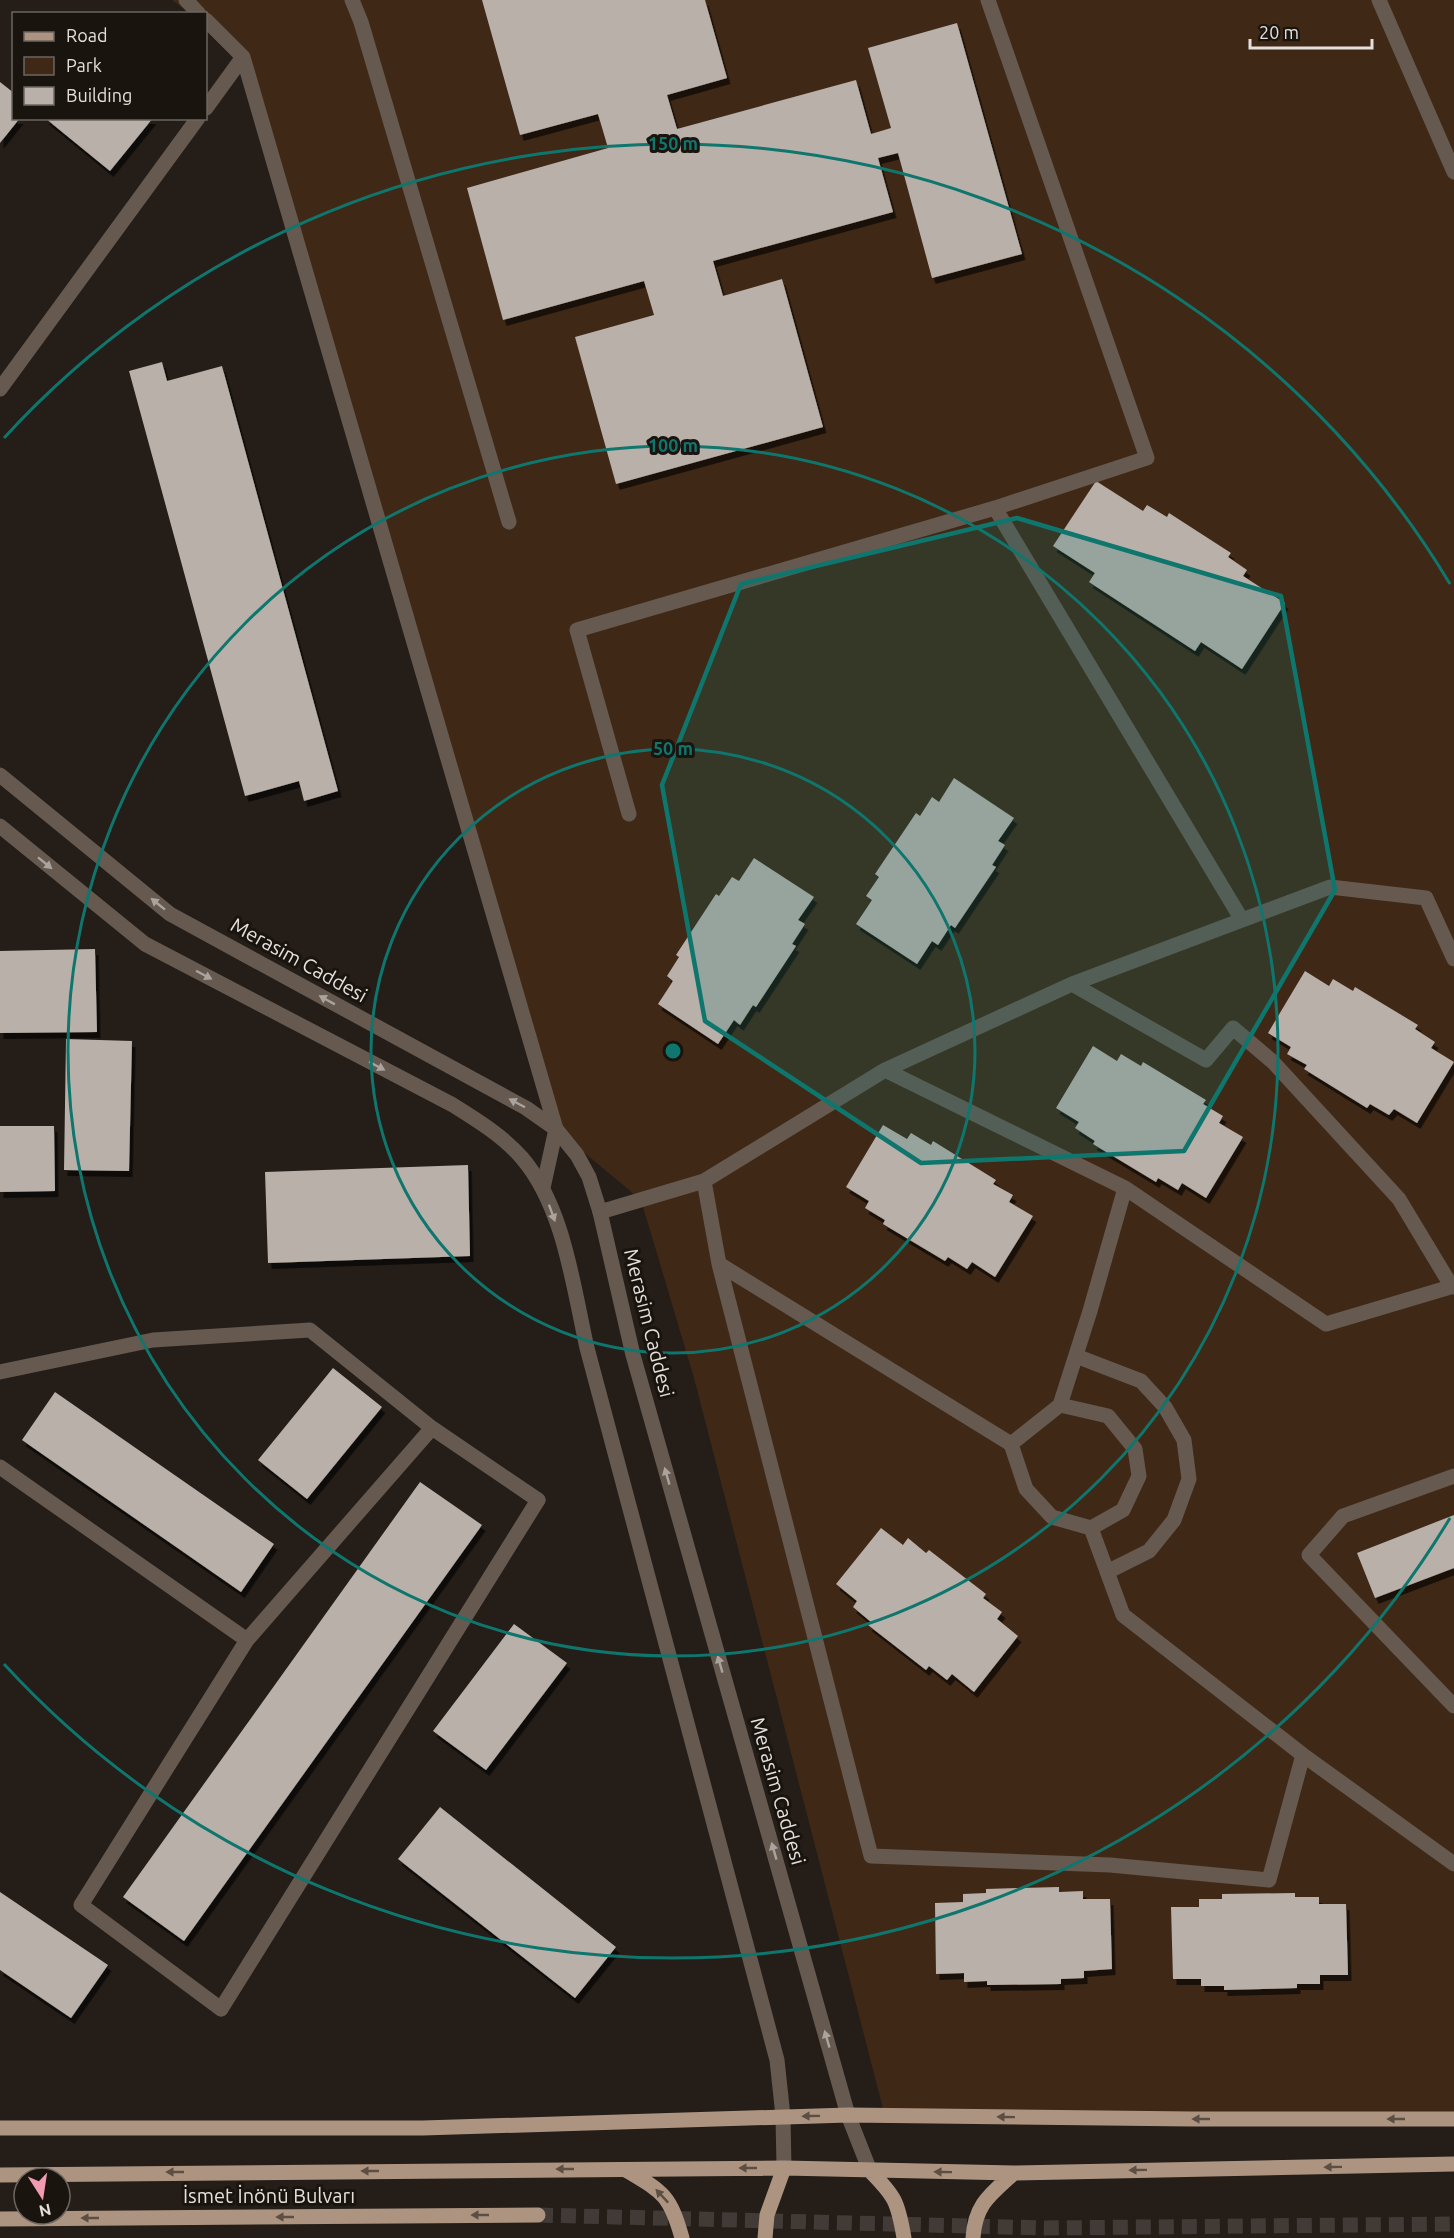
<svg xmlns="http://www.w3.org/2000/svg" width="1454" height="2238" viewBox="0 0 1454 2238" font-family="Ubuntu,sans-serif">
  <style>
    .green { fill: #3f2916 }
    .building { fill: #b9b0a9; filter: url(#shadow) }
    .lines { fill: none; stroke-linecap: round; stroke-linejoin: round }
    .primary-tunnel { stroke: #413a36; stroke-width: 15; stroke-dasharray: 15 8; stroke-linecap: butt }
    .service { stroke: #655950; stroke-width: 15 }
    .minor { stroke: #655950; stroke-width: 15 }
    .primary { stroke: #ad9481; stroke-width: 15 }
    .oneway { fill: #aba39e }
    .oneway2 { fill: #5c4e42 }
    .marked { fill: #0f766e; fill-opacity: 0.2; stroke: #0f766e; stroke-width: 4.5; stroke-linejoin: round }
    .ring { fill: none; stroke: #0f766e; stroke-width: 3 }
    .labels { text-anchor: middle; stroke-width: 6; stroke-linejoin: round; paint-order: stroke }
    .street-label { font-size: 20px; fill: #e5e0dd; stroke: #1a140f }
    .centre { fill: #0f766e; stroke: #1a140f; stroke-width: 3 }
    .ring-label { font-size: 18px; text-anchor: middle; font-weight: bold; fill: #0f766e; stroke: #1a140f; stroke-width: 6; stroke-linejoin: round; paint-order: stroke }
  </style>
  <defs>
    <filter id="shadow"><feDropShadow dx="3.5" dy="6" stdDeviation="0" flood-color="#0009"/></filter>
  </defs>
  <rect width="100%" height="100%" fill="#241d18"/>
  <path class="green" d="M 172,0 L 1454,0 L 1454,2119 L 885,2116 L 694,1378 L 641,1200 L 556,1129 L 243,57 L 206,14 L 189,13 Z"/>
  <path class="building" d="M 482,0 L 705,0 L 727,78 L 667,95 L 677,129 L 856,80 L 871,134 L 891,128 L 868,48 L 957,23 L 1022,254 L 932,278 L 898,153 L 878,158 L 893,212 L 713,261 L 723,296 L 782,279 L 823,427 L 616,484 L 575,337 L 654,315 L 644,281 L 503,320 L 467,188 L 608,148 L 598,114 L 520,135 Z
    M 0,82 L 14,93 L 14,118 L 20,118 L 0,143 Z
    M 45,118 L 153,118 L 110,171 Z
    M 162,362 L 167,381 L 222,366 L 338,791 L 304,801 L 299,781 L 245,796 L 129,371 Z
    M 1096,481 L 1143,511 L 1147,505 L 1167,517 L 1169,513 L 1231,553 L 1228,557 L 1247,570 L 1243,576 L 1285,603 L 1242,669 L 1201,642 L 1195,651 L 1089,582 L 1095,573 L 1053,546 Z
    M 954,778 L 1014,818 L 998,841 L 1005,845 L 992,865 L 996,867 L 955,928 L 951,925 L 938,945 L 932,941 L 917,964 L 856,924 L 872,900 L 866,896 L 879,877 L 875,874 L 916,813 L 920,816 L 932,797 L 939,802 Z
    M 754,858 L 814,897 L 798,920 L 805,924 L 792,944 L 796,946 L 756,1007 L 753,1005 L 740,1025 L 734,1020 L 718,1044 L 658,1004 L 673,981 L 667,976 L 679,957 L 676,955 L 716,894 L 719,896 L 732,877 L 739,881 Z
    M 95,949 L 97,1032 L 0,1033 L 0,951 Z
    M 1305,971 L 1329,986 L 1333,979 L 1353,991 L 1355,987 L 1418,1025 L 1415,1029 L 1435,1042 L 1431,1048 L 1454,1062 L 1417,1123 L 1394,1109 L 1389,1115 L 1370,1104 L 1367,1108 L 1304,1069 L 1307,1065 L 1287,1054 L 1291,1047 L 1268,1033 Z
    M 66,1039 L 132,1041 L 129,1171 L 64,1170 Z
    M 1093,1046 L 1117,1061 L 1121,1054 L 1141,1066 L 1143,1062 L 1206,1100 L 1203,1104 L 1223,1116 L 1219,1123 L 1243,1137 L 1206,1198 L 1182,1183 L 1178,1190 L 1158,1178 L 1156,1182 L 1093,1144 L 1095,1141 L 1075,1128 L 1079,1122 L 1056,1108 Z
    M 883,1125 L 907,1139 L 911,1133 L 931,1145 L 933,1141 L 996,1180 L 993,1184 L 1013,1195 L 1009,1202 L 1033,1216 L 995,1277 L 972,1262 L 967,1269 L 948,1257 L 945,1261 L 883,1224 L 885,1220 L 865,1208 L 869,1201 L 846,1187 Z
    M 0,1126 L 54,1126 L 55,1191 L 0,1192 Z
    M 468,1165 L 470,1256 L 268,1263 L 265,1172 Z
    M 333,1368 L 382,1407 L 307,1499 L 258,1460 Z
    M 55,1392 L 274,1544 L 241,1592 L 22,1440 Z
    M 420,1482 L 482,1525 L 184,1941 L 123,1897 Z
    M 1454,1515 L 1454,1568 L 1375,1598 L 1357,1553 Z
    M 881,1528 L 903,1545 L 908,1538 L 926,1553 L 929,1550 L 986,1594 L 983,1598 L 1002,1612 L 997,1619 L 1018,1636 L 974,1692 L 952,1674 L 947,1680 L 929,1666 L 926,1670 L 868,1625 L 871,1622 L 853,1607 L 857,1601 L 836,1584 Z
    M 514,1624 L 567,1663 L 486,1770 L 433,1731 Z
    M 440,1807 L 616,1947 L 575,1998 L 398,1859 Z
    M 1059,1887 L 1059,1892 L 1083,1891 L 1083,1899 L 1110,1899 L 1112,1969 L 1084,1971 L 1084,1978 L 1061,1979 L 1061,1984 L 987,1985 L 987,1981 L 964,1982 L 964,1973 L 936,1974 L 935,1903 L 963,1902 L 963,1894 L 986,1893 L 986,1889 Z
    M 0,1892 L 108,1965 L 71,2018 L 0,1970 Z
    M 1295,1893 L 1295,1897 L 1319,1897 L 1319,1904 L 1346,1904 L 1348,1975 L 1320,1975 L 1320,1984 L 1297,1984 L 1297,1988 L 1224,1990 L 1224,1986 L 1201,1986 L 1201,1979 L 1173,1979 L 1171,1907 L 1199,1907 L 1199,1899 L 1222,1899 L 1222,1894 Z"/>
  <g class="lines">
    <path class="primary-tunnel" d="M 538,2215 L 1046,2228 L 1454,2224"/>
    <path class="service" d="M 186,0 L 199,14
      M 352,0 L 361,22 L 509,522
      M 1379,0 L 1454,172
      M 206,20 L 243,57 L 556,1129 L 543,1188
      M 206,108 L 243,57
      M 0,389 L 198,118
      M 995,508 L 1242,920
      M 629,814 L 577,630 L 995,508 L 1147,458 L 988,0
      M 1454,959 L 1426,898 L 1330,887 L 1072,984 L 885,1070 L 704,1181 L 719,1264 L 871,1856 L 1110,1865 L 1269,1880 L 1303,1755 L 1454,1864
      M 1072,984 L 1206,1060 L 1233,1028 L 1273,1062 L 1399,1199 L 1452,1287
      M 885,1070 L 1125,1188
      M 600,1212 L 704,1181
      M 719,1264 L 1011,1444 L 1026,1489 L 1052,1517 L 1091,1528 L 1123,1510 L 1139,1476 L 1135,1449 L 1108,1416 L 1060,1405 L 1090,1311 L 1125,1188 L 1326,1324 L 1454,1286
      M 1076,1356 L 1141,1381 L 1165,1407 L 1184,1440 L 1189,1479 L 1174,1520 L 1149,1551 L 1107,1572
      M 1011,1444 L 1060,1405
      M 1454,1476 L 1343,1516 L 1309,1555 L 1454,1706
      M 1091,1528 L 1123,1615 L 1303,1755
      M 221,2009 L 538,1500"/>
    <path class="minor" d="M 0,775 L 170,914 L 526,1108 L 556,1129 L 577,1155 L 589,1177 L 600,1212 L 633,1355 L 848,2115 L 870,2171
      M 0,826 L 145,944 L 453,1105 C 477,1120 503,1136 522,1158 C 564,1207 573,1286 587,1348 L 777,2060 L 783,2116 L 784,2168
      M 0,1372 L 153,1340 L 310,1330 L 432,1428 L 538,1500
      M 0,1467 L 247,1640 L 81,1905 L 221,2009
      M 247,1640 L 432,1428"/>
    <path class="primary" d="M 0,2128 L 423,2128 L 848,2115 L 1192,2119 L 1454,2119
      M 626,2170 C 663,2192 670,2195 682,2238
      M 870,2171 C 895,2196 898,2202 904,2238
      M 0,2175 L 784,2168 L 1014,2173 L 1454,2164
      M 0,2219 L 538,2215
      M 765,2238 L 767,2215 L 784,2168
      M 973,2238 C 975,2204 991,2194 1014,2173"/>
  </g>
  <defs><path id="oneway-solid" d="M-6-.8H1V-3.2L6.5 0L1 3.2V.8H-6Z" transform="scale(1.5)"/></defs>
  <g class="oneway">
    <use href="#oneway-solid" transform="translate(45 863) rotate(39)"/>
    <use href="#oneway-solid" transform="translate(158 904) rotate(-141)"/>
    <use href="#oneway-solid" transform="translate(204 975) rotate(28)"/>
    <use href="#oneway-solid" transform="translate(327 1000) rotate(-151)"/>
    <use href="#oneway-solid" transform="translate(377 1066) rotate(28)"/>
    <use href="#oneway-solid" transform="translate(517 1103) rotate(-152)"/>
    <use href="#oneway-solid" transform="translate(552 1213) rotate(70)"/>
    <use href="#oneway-solid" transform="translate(667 1476) rotate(-106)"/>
    <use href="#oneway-solid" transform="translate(720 1664) rotate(-106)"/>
    <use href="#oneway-solid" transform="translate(774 1851) rotate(-106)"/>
    <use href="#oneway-solid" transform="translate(827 2039) rotate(-106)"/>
  </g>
  <g class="oneway2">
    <use href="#oneway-solid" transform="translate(811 2116) rotate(179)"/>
    <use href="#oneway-solid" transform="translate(1006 2117) rotate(-179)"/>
    <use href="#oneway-solid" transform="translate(1201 2119) rotate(180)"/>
    <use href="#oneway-solid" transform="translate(1396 2119) rotate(180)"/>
    <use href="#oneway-solid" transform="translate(1333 2167) rotate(179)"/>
    <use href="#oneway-solid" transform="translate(748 2168) rotate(180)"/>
    <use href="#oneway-solid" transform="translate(565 2169) rotate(180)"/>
    <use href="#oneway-solid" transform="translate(1138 2170) rotate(179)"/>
    <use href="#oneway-solid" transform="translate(370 2171) rotate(180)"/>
    <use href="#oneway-solid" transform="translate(175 2172) rotate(180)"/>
    <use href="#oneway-solid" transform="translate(943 2172) rotate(-179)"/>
    <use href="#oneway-solid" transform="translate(662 2196) rotate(-133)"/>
    <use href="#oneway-solid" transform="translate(480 2215) rotate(180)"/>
    <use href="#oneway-solid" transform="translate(285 2217) rotate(180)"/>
    <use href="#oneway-solid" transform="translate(90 2218) rotate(180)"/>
  </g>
  <path class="marked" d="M 1017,518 L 1281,596 L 1335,890 L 1184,1151 L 921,1163 L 705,1021 L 662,785 L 741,584 Z"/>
  <g class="ring">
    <circle cx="673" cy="1051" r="302"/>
    <circle cx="673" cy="1051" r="605"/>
    <path d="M1450 1518A907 907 0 0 1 4 1664M4 438A907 907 0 0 1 1450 584"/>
  </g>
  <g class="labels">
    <g class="street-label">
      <text transform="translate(299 960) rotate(29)" y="7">Merasim Caddesi</text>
      <text transform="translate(649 1323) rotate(76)" y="7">Merasim Caddesi</text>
      <text transform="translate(778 1791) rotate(74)" y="7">Merasim Caddesi</text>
      <text x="269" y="2203">İsmet İnönü Bulvarı</text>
    </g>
  </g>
  <circle cx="673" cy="1051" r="9" class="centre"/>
  <g class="ring-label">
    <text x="673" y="150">150 m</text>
    <text x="673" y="452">100 m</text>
    <text x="673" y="755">50 m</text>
  </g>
  <rect x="12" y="12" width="195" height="108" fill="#1a140f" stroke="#6b6661" stroke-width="1.5"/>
  <rect x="24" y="32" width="30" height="9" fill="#ad9481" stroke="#6b6661" stroke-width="1.5"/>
  <text x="66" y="42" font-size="18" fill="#e5e0dd">Road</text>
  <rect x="24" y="57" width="30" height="18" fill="#3f2916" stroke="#6b6661" stroke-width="1.5"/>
  <text x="66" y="72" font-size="18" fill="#e5e0dd">Park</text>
  <rect x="24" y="87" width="30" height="18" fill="#b9b0a9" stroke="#6b6661" stroke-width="1.5"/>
  <text x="66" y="102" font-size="18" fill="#e5e0dd">Building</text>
  <g transform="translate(42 2196) rotate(168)"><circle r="28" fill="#1a140f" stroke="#6b6661" stroke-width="1.5"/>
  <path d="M0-4.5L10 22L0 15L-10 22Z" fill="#f19ab2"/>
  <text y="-9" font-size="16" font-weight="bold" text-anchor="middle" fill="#e5e0dd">N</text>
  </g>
  <path d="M1250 39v9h122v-9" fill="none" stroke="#e5e0dd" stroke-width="3"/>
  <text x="1259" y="39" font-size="18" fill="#e5e0dd" stroke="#1a140f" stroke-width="4.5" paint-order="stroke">20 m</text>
</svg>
